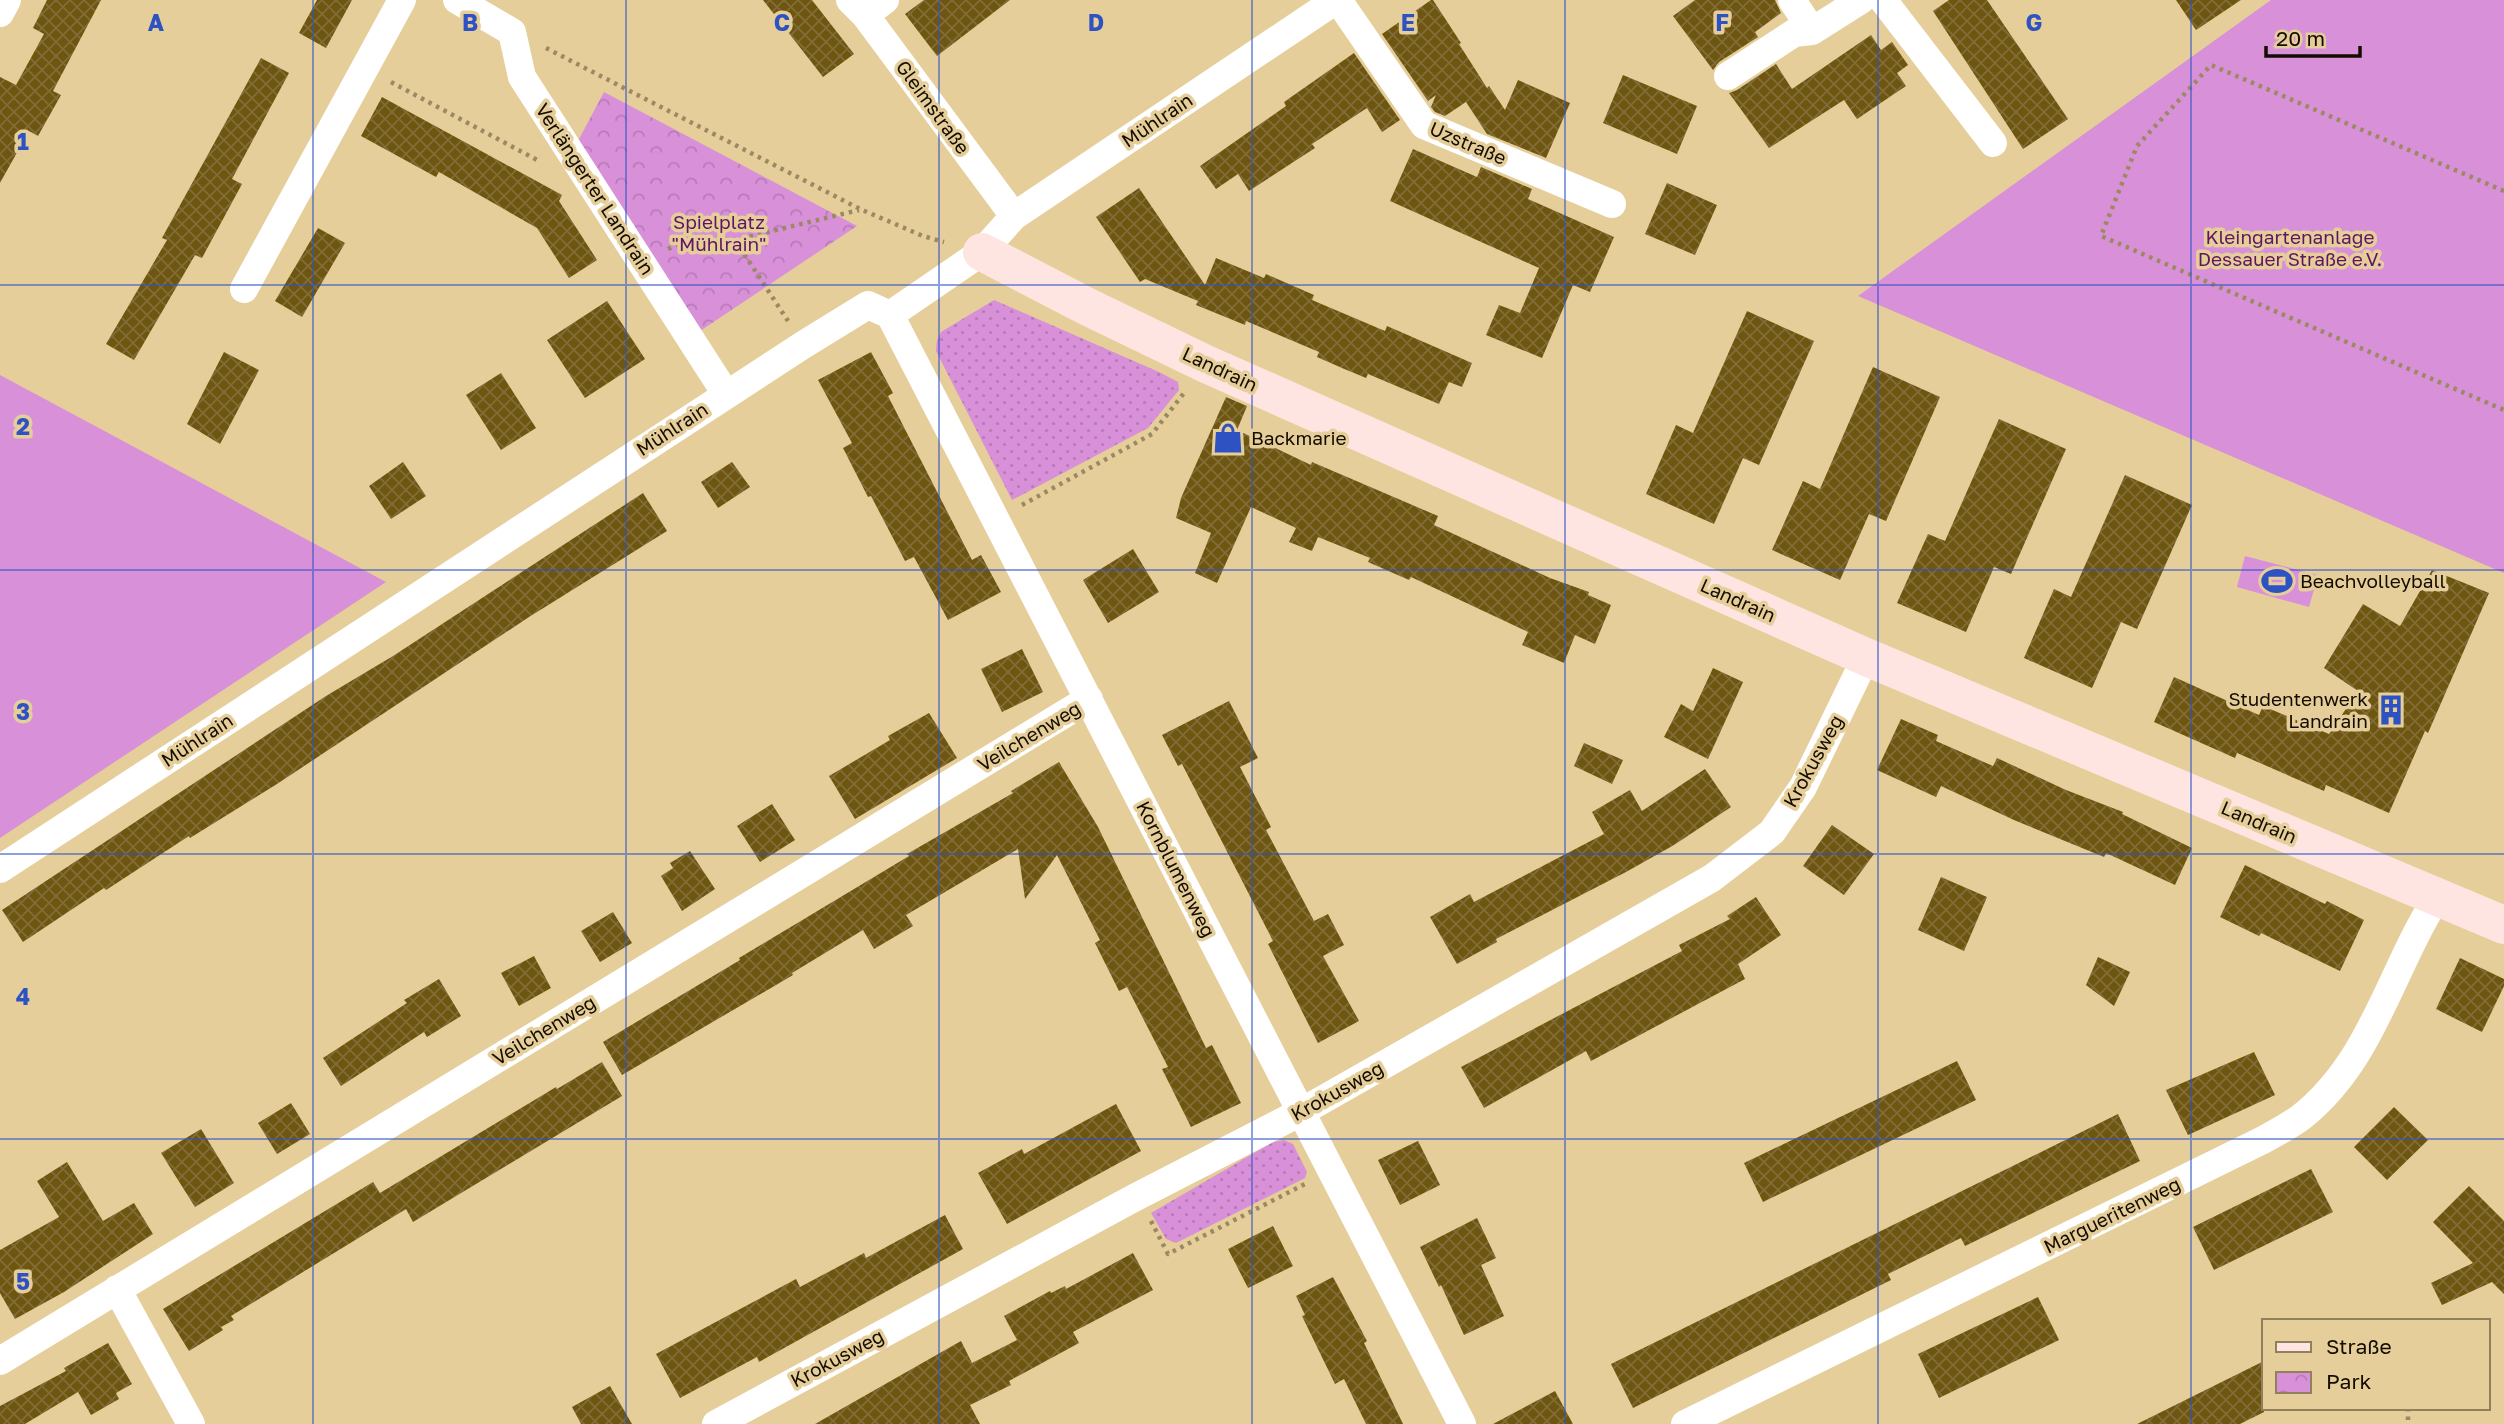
<svg xmlns="http://www.w3.org/2000/svg" width="2504" height="1424" viewBox="0 0 2504 1424" font-family="'Golos Text',sans-serif">
  <style>
    .grass { fill: url(#grass-dots) }
    .park { fill: url(#park-crowns) }
    .garden { fill: #d890d9 }
    .building { fill: url(#building-cross-hatch) }
    .lines { fill: none; stroke-linecap: round; stroke-linejoin: round }
    .path { stroke: #9b8963; stroke-width: 4.5; stroke-dasharray: 3.5 5; stroke-linecap: butt }
    .street { stroke: #fff; stroke-width: 28 }
    .secondary { stroke: #ffe5e2; stroke-width: 38 }
    .grid { fill: none; stroke: #2f52c2; stroke-width: 2; stroke-opacity: 0.55 }
    .labels { text-anchor: middle; stroke-width: 7; stroke-linejoin: round; paint-order: stroke }
    .street-label { font-size: 19px; fill: #140c00; stroke: #e5ce9a }
    .park-label { font-size: 19px; fill: #5f1562; stroke: #e5ce9a }
    .poi-label { font-size: 19px; fill: #140c00; stroke: #e5ce9a; text-anchor: start }
    .grid-label { font-size: 23px; text-anchor: middle; font-weight: bold; fill: #2f52c2; stroke: #e5ce9a; stroke-width: 7; stroke-linejoin: round; paint-order: stroke }
  </style>
  <defs>
    <pattern id="grass-dots" width="8" height="8" patternUnits="userSpaceOnUse" patternTransform="scale(1.75)"><rect width="8" height="8" fill="#d890d9"/><path d="M2 2h.1M6 6h.1" fill="none" stroke="#b87bb8" stroke-width="1.8" stroke-linecap="round"/></pattern>
    <pattern id="park-crowns" width="20" height="18" patternUnits="userSpaceOnUse" patternTransform="scale(1.75)"><rect width="20" height="18" fill="#d890d9"/><path d="M2 6a3 3 0 1 1 6 0M12 15a3 3 0 1 1 6 0" fill="none" stroke="#b87bb8"/></pattern>
    <pattern id="building-cross-hatch" width="8" height="8" patternUnits="userSpaceOnUse" patternTransform="scale(1.75)"><rect width="8" height="8" fill="#6e5510"/><path d="M0 0l8 8M0 8l8-8" fill="none" stroke="#806d38"/></pattern>
  </defs>
  <rect width="100%" height="100%" fill="#e5ce9a"/>
  <path class="grass" d="M 994,300 L 1159,372 L 1178,382 L 1179,390 L 1148,428 L 1012,500 L 936,351 L 937,340 L 941,332 Z
    M 1284,1140 L 1293,1144 L 1307,1172 L 1305,1178 L 1176,1243 L 1166,1239 L 1151,1213 L 1273,1142 Z"/>
  <path class="park" d="M 604,92 L 857,226 L 697,333 L 578,141 Z"/>
  <path class="garden" d="M 2271,0 L 2504,0 L 2504,573 L 1858,296 Z
    M 0,375 L 386,582 L 0,838 Z
    M 2245,556 L 2318,575 L 2309,607 L 2237,587 Z"/>
  <path class="building" d="M 47,0 L 101,0 L 53,91 L 61,95 L 38,136 L 29,131 L 0,183 L 0,77 L 16,85 L 44,34 L 33,28 Z
    M 317,0 L 352,0 L 326,48 L 299,33 Z
    M 763,0 L 812,0 L 854,54 L 823,77 Z
    M 924,0 L 1010,0 L 937,56 L 905,14 Z
    M 1431,0 L 1433,0 L 1461,43 L 1459,44 L 1487,88 L 1489,86 L 1505,110 L 1518,80 L 1570,103 L 1546,158 L 1487,134 L 1466,102 L 1445,116 L 1435,112 L 1431,107 L 1436,95 L 1428,101 L 1382,34 Z
    M 1695,0 L 1775,0 L 1781,13 L 1755,32 L 1758,37 L 1719,62 L 1713,70 L 1673,16 Z
    M 1949,0 L 1987,0 L 2068,119 L 2023,149 L 1933,11 Z
    M 2176,0 L 2241,0 L 2196,30 Z
    M 1871,35 L 1881,50 L 1892,42 L 1908,65 L 1897,73 L 1906,86 L 1857,119 L 1844,100 L 1769,148 L 1729,93 L 1737,90 L 1776,64 L 1792,89 Z
    M 1354,53 L 1400,120 L 1382,132 L 1367,108 L 1312,144 L 1315,148 L 1249,191 L 1238,174 L 1216,189 L 1200,166 L 1286,106 L 1284,102 Z
    M 261,58 L 289,73 L 232,179 L 242,184 L 202,258 L 195,255 L 134,360 L 106,344 L 167,240 L 162,238 Z
    M 1623,75 L 1697,106 L 1677,154 L 1603,123 Z
    M 382,97 L 562,195 L 559,201 L 597,260 L 569,278 L 537,228 L 439,172 L 436,177 L 361,136 Z
    M 1413,149 L 1477,177 L 1481,167 L 1532,189 L 1528,199 L 1614,237 L 1590,292 L 1573,285 L 1542,358 L 1486,335 L 1499,305 L 1520,313 L 1539,268 L 1390,201 Z
    M 1667,183 L 1717,205 L 1695,255 L 1645,234 Z
    M 1139,188 L 1205,285 L 1216,258 L 1264,278 L 1266,274 L 1314,295 L 1312,300 L 1385,331 L 1387,326 L 1472,363 L 1462,387 L 1449,382 L 1439,404 L 1368,374 L 1366,378 L 1342,368 L 1317,357 L 1319,352 L 1246,321 L 1245,325 L 1196,305 L 1198,301 L 1145,279 L 1140,282 L 1096,217 Z
    M 318,228 L 345,243 L 302,317 L 275,301 Z
    M 607,301 L 645,359 L 585,398 L 547,340 Z
    M 1747,311 L 1814,341 L 1759,465 L 1743,458 L 1714,524 L 1646,494 L 1676,425 L 1693,433 Z
    M 224,352 L 259,370 L 220,444 L 187,424 Z
    M 871,352 L 893,393 L 888,396 L 972,560 L 981,555 L 1001,592 L 948,620 L 914,557 L 905,561 L 871,496 L 868,497 L 843,448 L 852,443 L 818,380 Z
    M 1873,367 L 1940,397 L 1886,521 L 1869,514 L 1840,580 L 1772,550 L 1803,481 L 1820,489 Z
    M 501,373 L 536,428 L 501,450 L 466,395 Z
    M 1226,397 L 1247,406 L 1237,430 L 1311,465 L 1312,462 L 1438,516 L 1434,525 L 1550,578 L 1589,592 L 1588,595 L 1611,605 L 1595,644 L 1575,635 L 1564,663 L 1522,645 L 1528,632 L 1411,577 L 1409,580 L 1368,562 L 1370,558 L 1318,537 L 1312,551 L 1289,542 L 1296,528 L 1251,507 L 1217,583 L 1195,573 L 1211,533 L 1176,518 L 1181,498 Z
    M 1999,419 L 2066,449 L 2011,574 L 1994,567 L 1966,632 L 1897,603 L 1928,534 L 1945,541 Z
    M 403,462 L 426,496 L 391,519 L 369,486 Z
    M 732,462 L 750,487 L 718,508 L 701,482 Z
    M 2125,475 L 2192,505 L 2137,629 L 2121,622 L 2092,688 L 2024,658 L 2054,589 L 2071,597 Z
    M 643,493 L 667,531 L 529,617 L 277,784 L 190,838 L 189,836 L 106,890 L 104,888 L 23,942 L 2,910 L 326,696 L 393,656 Z
    M 1133,549 L 1159,592 L 1108,623 L 1083,580 Z
    M 2432,570 L 2489,593 L 2428,733 L 2425,731 L 2389,813 L 2326,785 L 2324,791 L 2237,753 L 2235,758 L 2154,722 L 2174,677 L 2259,715 L 2263,706 L 2329,734 L 2358,691 L 2324,668 L 2363,604 L 2400,626 Z
    M 1022,649 L 1043,692 L 1002,712 L 981,669 Z
    M 1713,668 L 1743,682 L 1708,759 L 1664,737 L 1681,704 L 1693,711 Z
    M 1229,701 L 1258,758 L 1240,767 L 1271,827 L 1266,830 L 1314,921 L 1328,914 L 1344,945 L 1323,956 L 1359,1021 L 1318,1043 L 1268,944 L 1273,941 L 1182,764 L 1178,766 L 1162,735 Z
    M 929,713 L 957,758 L 855,819 L 829,776 L 890,740 L 888,736 Z
    M 1901,719 L 1938,735 L 1936,741 L 1993,766 L 1997,758 L 2066,790 L 2123,812 L 2122,814 L 2192,848 L 2175,885 L 2106,853 L 2104,857 L 2014,820 L 1941,786 L 1936,797 L 1877,770 Z
    M 1584,743 L 1623,760 L 1612,784 L 1574,766 Z
    M 1059,762 L 1098,827 L 1206,1048 L 1212,1045 L 1241,1103 L 1191,1127 L 1162,1069 L 1168,1067 L 1127,987 L 1119,991 L 1095,943 L 1100,940 L 1057,855 L 1025,899 L 1018,849 L 906,915 L 913,926 L 874,949 L 863,930 L 792,973 L 793,975 L 622,1075 L 603,1042 L 740,960 L 739,958 L 909,856 L 907,854 L 1013,793 L 1011,791 Z
    M 1705,769 L 1731,807 L 1674,845 L 1626,872 L 1496,939 L 1497,942 L 1457,964 L 1430,917 L 1470,894 L 1474,902 L 1604,834 L 1592,812 L 1630,790 L 1642,811 Z
    M 772,804 L 795,840 L 760,862 L 737,826 Z
    M 1832,825 L 1874,854 L 1844,895 L 1803,866 Z
    M 690,851 L 715,889 L 682,911 L 661,876 L 673,868 L 670,863 Z
    M 2245,865 L 2325,904 L 2327,901 L 2364,920 L 2340,971 L 2261,933 L 2259,936 L 2220,917 Z
    M 1941,877 L 1987,897 L 1964,951 L 1918,930 Z
    M 1756,897 L 1781,935 L 1738,964 L 1745,979 L 1591,1061 L 1586,1051 L 1484,1108 L 1461,1067 L 1682,951 L 1679,945 L 1730,919 L 1727,916 Z
    M 613,912 L 632,943 L 600,962 L 581,931 Z
    M 534,956 L 551,988 L 519,1006 L 501,973 Z
    M 2098,957 L 2130,972 L 2114,1006 L 2086,985 Z
    M 2460,958 L 2504,979 L 2504,986 L 2482,1032 L 2436,1009 Z
    M 439,979 L 461,1016 L 427,1037 L 424,1032 L 341,1086 L 323,1058 L 407,1003 L 404,1000 Z
    M 2254,1052 L 2275,1095 L 2188,1135 L 2166,1090 Z
    M 1957,1061 L 1976,1100 L 1763,1202 L 1744,1163 Z
    M 602,1062 L 622,1096 L 413,1222 L 406,1209 L 231,1316 L 234,1320 L 221,1327 L 223,1330 L 189,1351 L 163,1309 L 373,1182 L 380,1193 L 556,1087 L 557,1089 Z
    M 291,1103 L 310,1134 L 277,1154 L 258,1123 Z
    M 1116,1104 L 1141,1151 L 1007,1224 L 978,1173 L 1022,1149 L 1024,1154 Z
    M 2394,1107 L 2428,1140 L 2387,1180 L 2354,1147 Z
    M 2118,1114 L 2140,1161 L 1965,1246 L 1961,1238 L 1888,1274 L 1891,1280 L 1633,1408 L 1611,1364 Z
    M 201,1129 L 234,1183 L 195,1207 L 161,1153 Z
    M 1418,1141 L 1440,1185 L 1400,1205 L 1378,1160 Z
    M 67,1162 L 103,1221 L 134,1203 L 153,1234 L 64,1292 L 15,1319 L 0,1293 L 0,1250 L 59,1217 L 37,1181 Z
    M 2311,1169 L 2333,1212 L 2214,1270 L 2193,1227 Z
    M 2469,1186 L 2504,1221 L 2504,1294 L 2492,1282 L 2442,1305 L 2431,1283 L 2473,1263 L 2433,1222 Z
    M 945,1215 L 963,1249 L 759,1362 L 757,1357 L 680,1398 L 656,1354 L 796,1279 L 800,1287 L 864,1253 L 866,1258 Z
    M 1477,1218 L 1496,1258 L 1481,1265 L 1504,1316 L 1464,1335 L 1441,1285 L 1439,1287 L 1420,1247 Z
    M 1273,1226 L 1293,1266 L 1248,1288 L 1228,1249 Z
    M 1133,1253 L 1153,1290 L 1073,1332 L 1079,1343 L 1009,1381 L 1011,1385 L 970,1405 L 980,1424 L 815,1424 L 961,1341 L 972,1363 L 1017,1340 L 1004,1316 L 1050,1291 L 1051,1293 L 1065,1286 L 1066,1289 Z
    M 1333,1277 L 1367,1341 L 1364,1343 L 1403,1424 L 1366,1424 L 1344,1379 L 1335,1384 L 1302,1316 L 1305,1315 L 1296,1296 Z
    M 2038,1297 L 2059,1340 L 1939,1398 L 1918,1354 Z
    M 108,1343 L 132,1384 L 116,1393 L 119,1399 L 91,1415 L 78,1392 L 25,1424 L 0,1424 L 0,1406 L 66,1371 L 64,1368 Z
    M 2264,1361 L 2264,1412 L 2240,1424 L 2137,1424 Z
    M 610,1386 L 632,1424 L 581,1424 L 572,1407 Z
    M 1555,1391 L 1573,1424 L 1493,1424 Z"/>
  <g class="lines">
    <path class="path" d="M 546,48 L 860,209 L 923,236 L 944,242
      M 391,82 L 541,162
      M 2504,191 L 2211,65 L 2137,146 L 2101,236 L 2504,410
      M 735,240 L 788,321
      M 668,249 L 692,237 L 735,240 L 859,210
      M 1022,505 L 1152,434 L 1184,393
      M 1151,1221 L 1168,1254 L 1305,1184
      M 2408,1408 L 2408,1424"/>
    <path class="street" d="M 457,0 L 512,32 L 522,77 L 726,394
      M 850,0 L 865,15 L 1014,216
      M 1338,0 L 1424,125 L 1612,204
      M 1792,0 L 1812,31 L 1861,0
      M 1883,0 L 1993,143
      M 0,13 L 7,0
      M 865,15 L 885,0
      M 1728,76 L 1794,33 L 1812,31
      M 244,289 L 402,0
      M 890,315 L 1462,1424
      M 890,315 L 982,252 L 1014,216 L 1336,0
      M 0,869 L 803,345 L 868,305 L 890,315
      M 117,1289 L 191,1424
      M 0,1361 L 1089,699
      M 716,1424 L 1134,1198 L 1301,1112 L 1712,878 L 1772,832 L 1803,787 L 1866,657
      M 1685,1424 L 2263,1140 C 2276,1133 2289,1126 2300,1118 C 2373,1061 2390,970 2438,896"/>
    <path class="secondary" d="M 982,252 L 1088,307 L 1206,364 L 1866,657 L 2504,925"/>
  </g>
  <path class="grid" d="M 313,0 L 313,1424M 626,0 L 626,1424M 939,0 L 939,1424M 1252,0 L 1252,1424M 1565,0 L 1565,1424M 1878,0 L 1878,1424M 2191,0 L 2191,1424M 0,285 L 2504,285M 0,570 L 2504,570M 0,854 L 2504,854M 0,1139 L 2504,1139"/>
  <defs>
    <g id="shop-bare" transform="scale(2.415)"><path d="M-5-2.5h2.3a2.7 3.5 0 0 1 5.4 0H5L5.5 6h-11ZM-1.5-2.5h3a1.5 2.3 0 0 0-3 0Z" fill="#2f52c2" stroke="#e5ce9a" stroke-width="2.5" paint-order="stroke"/></g>
    <g id="stadium-bare" transform="scale(2.415)"><path d="M0-5a6.5 5 0 1 0 0 10a6.5 5 0 1 0 0-10ZM-3.5-1.8h7v3.6h-7Z" fill="#2f52c2" stroke="#e5ce9a" stroke-width="2.5" paint-order="stroke"/></g>
    <g id="building-bare" transform="scale(2.415)"><path d="M-4-6H4V6H1V3H-1V6H-4ZM-2.5-4.3h1.7v1.8h-1.7ZM.8-4.3h1.7v1.8H.8ZM-2.5-1h1.7V.8h-1.7ZM.8-1h1.7V.8H.8Z" fill="#2f52c2" stroke="#e5ce9a" stroke-width="2.5" paint-order="stroke"/></g>
  </defs>
  <g fill-rule="evenodd">
    <use href="#shop-bare" x="1228" y="438"/>
    <use href="#stadium-bare" x="2277" y="581"/>
    <use href="#building-bare" x="2391" y="710"/>
  </g>
  <g class="labels">
    <g class="street-label">
      <text transform="translate(933 107) rotate(54)" y="7">Gleimstraße</text>
      <text transform="translate(1157 120) rotate(-34)" y="7">Mühlrain</text>
      <text transform="translate(1468 143) rotate(23)" y="7">Uzstraße</text>
      <text transform="translate(595 189) rotate(57)" y="7">Verlängerter Landrain</text>
      <text transform="translate(1220 369) rotate(25)" y="7">Landrain</text>
      <text transform="translate(672 429) rotate(-33)" y="7">Mühlrain</text>
      <text transform="translate(1738 600) rotate(24)" y="7">Landrain</text>
      <text transform="translate(1029 736) rotate(-31)" y="7">Veilchenweg</text>
      <text transform="translate(197 740) rotate(-33)" y="7">Mühlrain</text>
      <text transform="translate(1813 761) rotate(-61)" y="7">Krokusweg</text>
      <text transform="translate(2259 822) rotate(23)" y="7">Landrain</text>
      <text transform="translate(1176 869) rotate(63)" y="7">Kornblumenweg</text>
      <text transform="translate(544 1030) rotate(-31)" y="7">Veilchenweg</text>
      <text transform="translate(1337 1091) rotate(-29)" y="7">Krokusweg</text>
      <text transform="translate(2112 1215) rotate(-26)" y="7">Margueritenweg</text>
      <text transform="translate(837 1358) rotate(-28)" y="7">Krokusweg</text>
    </g>
    <g class="park-label">
      <text x="719" y="229">Spielplatz<tspan x="719" dy="22">"Mühlrain"</tspan></text>
      <text x="2290" y="244">Kleingartenanlage<tspan x="2290" dy="22">Dessauer Straße e.V.</tspan></text>
    </g>
    <g class="poi-label">
      <text x="1251" y="445">Backmarie</text>
      <text x="2300" y="588">Beachvolleyball</text>
      <text x="2368" y="706" text-anchor="end">Studentenwerk<tspan x="2368" dy="22">Landrain</tspan></text>
    </g>
  </g>
  <g class="grid-label">
    <text x="156" y="31">A</text>
    <text x="470" y="31">B</text>
    <text x="782" y="31">C</text>
    <text x="1096" y="31">D</text>
    <text x="1408" y="31">E</text>
    <text x="1722" y="31">F</text>
    <text x="2034" y="31">G</text>
    <text x="23" y="150">1</text>
    <text x="23" y="435">2</text>
    <text x="23" y="720">3</text>
    <text x="23" y="1005">4</text>
    <text x="23" y="1290">5</text>
  </g>
  <rect x="2262" y="1319" width="228" height="91" fill="#e5ce9a" stroke="#91805c" stroke-width="2"/>
  <rect x="2276" y="1342" width="35" height="10" fill="#ffe5e2" stroke="#91805c" stroke-width="2"/>
  <text x="2326" y="1354" font-size="21" fill="#140c00">Straße</text>
  <rect x="2276" y="1372" width="35" height="21" fill="url(#park-crowns)" stroke="#91805c" stroke-width="2"/>
  <text x="2326" y="1389" font-size="21" fill="#140c00">Park</text>
  <path d="M2266 46v10h94v-10" fill="none" stroke="#140c00" stroke-width="3.5"/>
  <text x="2276" y="46" font-size="21" fill="#140c00" stroke="#e5ce9a" stroke-width="5" paint-order="stroke">20 m</text>
</svg>
